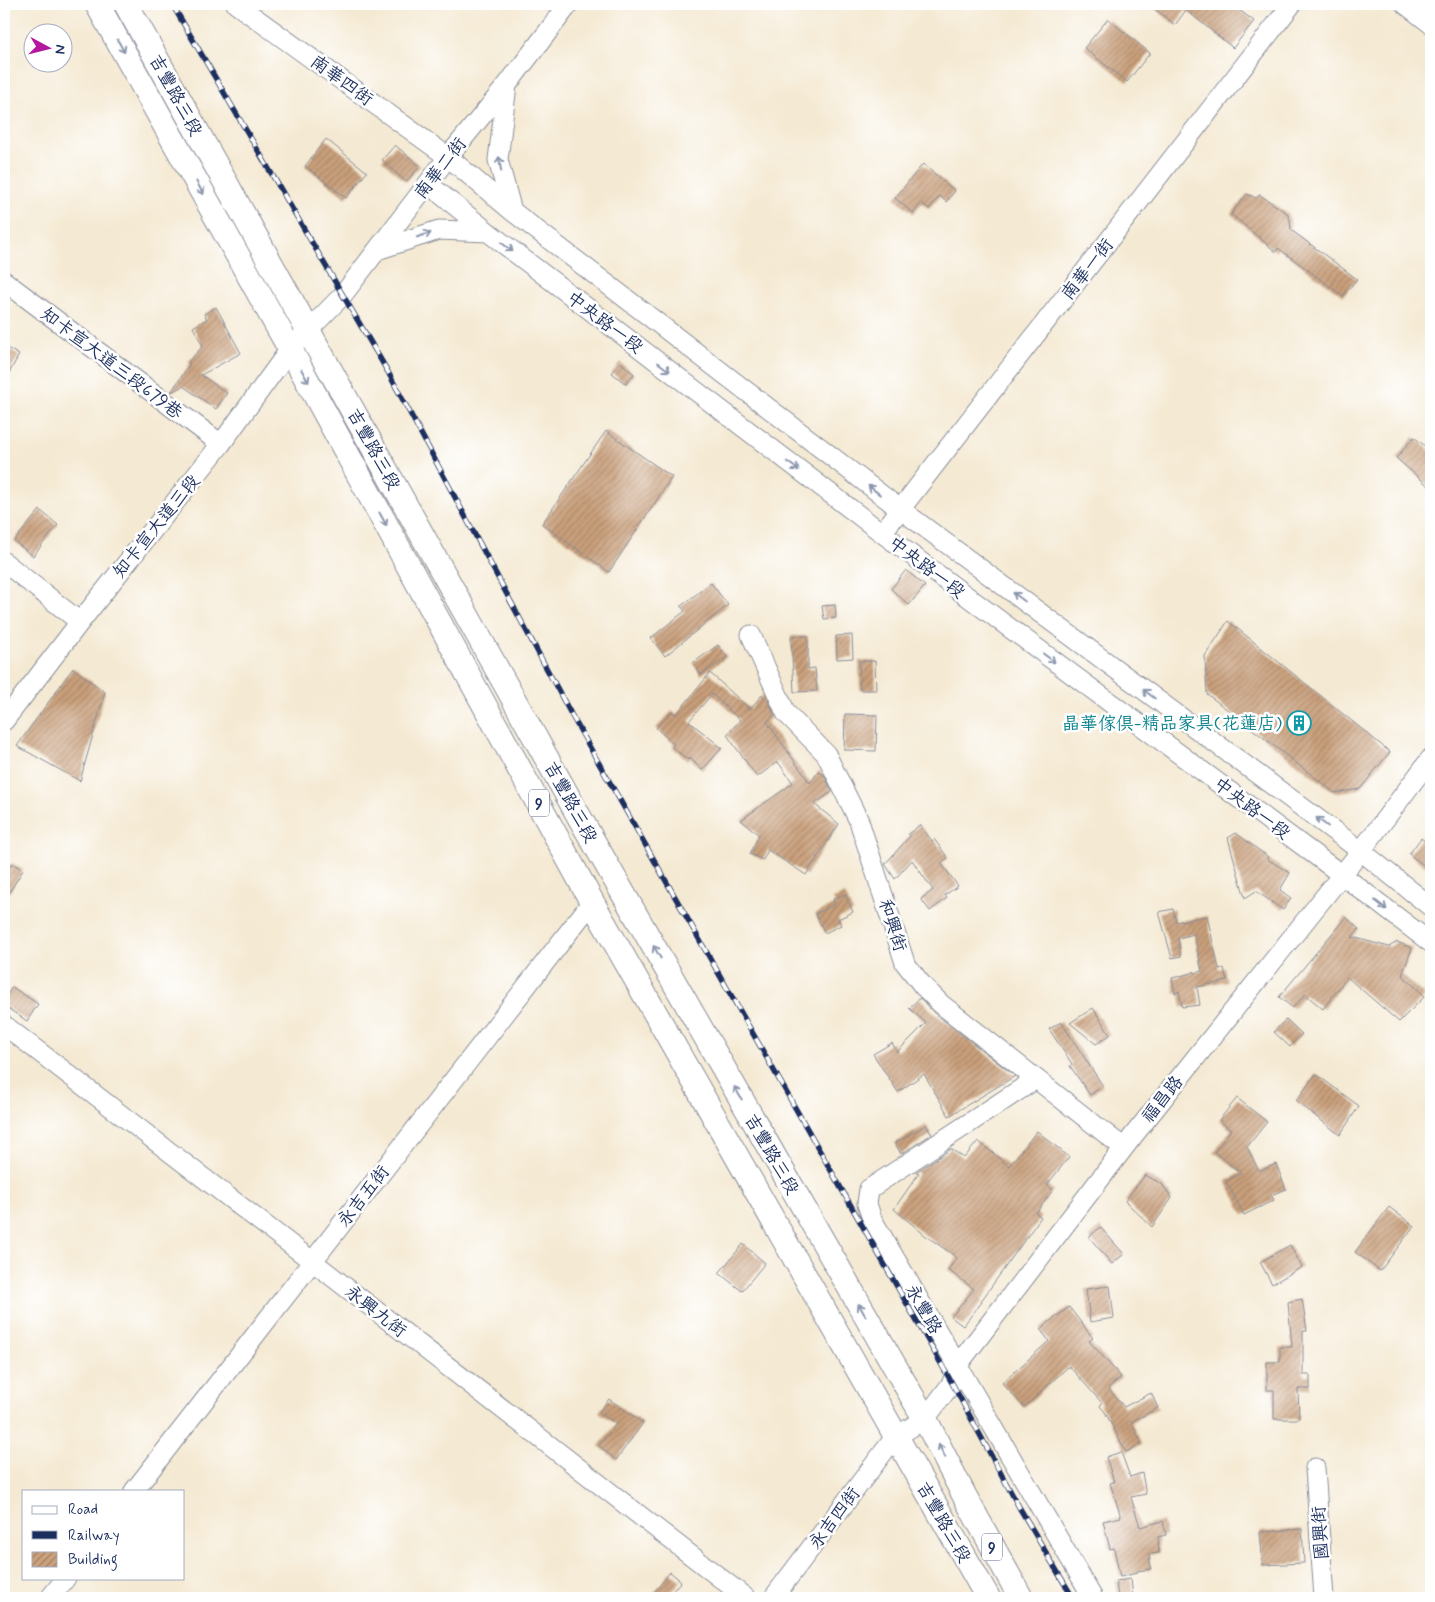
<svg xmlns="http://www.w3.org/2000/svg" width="1435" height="1602" viewBox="0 0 1435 1602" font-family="Mynerve,'LXGW WenKai TC',sans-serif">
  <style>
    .building { fill: url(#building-hatch) }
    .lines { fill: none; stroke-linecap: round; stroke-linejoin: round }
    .minor-casing { stroke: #888c98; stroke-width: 21 }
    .major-casing { stroke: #888c98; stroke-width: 26 }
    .minor { stroke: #fff; stroke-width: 19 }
    .major { stroke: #fff; stroke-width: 24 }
    .rail-casing { stroke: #1b2f5e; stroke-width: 5.5 }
    .rail { stroke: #fff; stroke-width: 4; stroke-dasharray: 11; stroke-linecap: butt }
    .oneway { stroke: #8d97ae }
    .labels { text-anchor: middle; stroke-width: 5; stroke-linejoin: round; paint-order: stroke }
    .shield { fill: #fff; stroke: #5f6d8e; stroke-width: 1 }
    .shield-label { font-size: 16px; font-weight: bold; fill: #1b2f5e }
    .street-label { font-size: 18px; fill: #1b2f5e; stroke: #fff }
    .culture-label { font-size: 18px; fill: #0d838f; stroke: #fff; text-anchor: end }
  </style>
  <defs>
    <pattern id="building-hatch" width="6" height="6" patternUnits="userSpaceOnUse" patternTransform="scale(1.25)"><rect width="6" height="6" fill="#caa07b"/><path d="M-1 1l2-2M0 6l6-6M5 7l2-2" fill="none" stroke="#a38368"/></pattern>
  </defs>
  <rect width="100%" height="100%" fill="#fff"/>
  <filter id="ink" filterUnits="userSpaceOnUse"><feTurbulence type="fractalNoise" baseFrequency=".02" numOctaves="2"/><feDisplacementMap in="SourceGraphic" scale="10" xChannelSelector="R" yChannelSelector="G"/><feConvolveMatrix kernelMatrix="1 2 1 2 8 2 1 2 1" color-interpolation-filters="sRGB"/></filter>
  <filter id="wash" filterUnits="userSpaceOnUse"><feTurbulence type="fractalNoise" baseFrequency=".0096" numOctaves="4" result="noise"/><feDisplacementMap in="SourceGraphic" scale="20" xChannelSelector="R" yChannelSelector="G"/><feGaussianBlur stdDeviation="1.12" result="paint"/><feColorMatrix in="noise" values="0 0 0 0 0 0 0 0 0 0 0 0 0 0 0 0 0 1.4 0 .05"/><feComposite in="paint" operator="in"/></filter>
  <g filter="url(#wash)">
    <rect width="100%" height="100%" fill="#f4e9d2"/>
    <g id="blocks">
      <path class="building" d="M 1149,4 L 1231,4 L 1254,21 L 1233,48 L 1186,10 L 1175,25 Z
        M 1108,19 L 1150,53 L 1127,82 L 1084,48 Z
        M 326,139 L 367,172 L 346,198 L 305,166 Z
        M 395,145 L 420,166 L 406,182 L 382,160 Z
        M 923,164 L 955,191 L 946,202 L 940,196 L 929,209 L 922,203 L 913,213 L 895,198 Z
        M 1247,194 L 1256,198 L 1260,195 L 1287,213 L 1290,220 L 1291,230 L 1357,279 L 1343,296 L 1278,248 L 1276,252 L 1231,214 Z
        M 216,307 L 241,353 L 201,375 L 227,393 L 216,409 L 183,386 L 171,392 L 190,364 L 188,362 L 203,346 L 193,327 L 207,319 L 204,314 Z
        M 4,346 L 19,355 L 4,382 Z
        M 620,362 L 634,374 L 626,384 L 612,373 Z
        M 606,431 L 672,477 L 609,572 L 542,524 Z
        M 1414,437 L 1431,451 L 1431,488 L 1396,458 Z
        M 40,510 L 58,525 L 33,556 L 14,541 Z
        M 906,570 L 925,586 L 909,605 L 891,589 Z
        M 711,583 L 728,605 L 665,656 L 651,638 L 685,611 L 681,606 Z
        M 835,605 L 836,618 L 824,619 L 822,606 Z
        M 1228,621 L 1390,752 L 1360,789 L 1335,793 L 1207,694 L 1205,656 Z
        M 852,635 L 853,658 L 837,659 L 836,636 Z
        M 791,636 L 808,636 L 808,669 L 815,668 L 817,691 L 794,692 Z
        M 718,645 L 727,657 L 701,675 L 693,663 Z
        M 859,661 L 875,661 L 876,690 L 860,690 Z
        M 73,668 L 105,692 L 80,781 L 17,746 Z
        M 710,673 L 750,709 L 762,695 L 768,701 L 774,714 L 767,722 L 810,783 L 819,771 L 825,776 L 832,792 L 814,804 L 839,824 L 806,875 L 768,850 L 763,860 L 750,854 L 759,835 L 741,820 L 793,783 L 778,762 L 757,777 L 727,735 L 740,720 L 712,694 L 689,721 L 722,748 L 702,770 L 690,758 L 688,760 L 672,747 L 674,744 L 656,728 L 672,711 L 676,715 Z
        M 845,714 L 877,715 L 876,751 L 844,750 Z
        M 920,825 L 932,841 L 934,839 L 948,858 L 941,863 L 958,886 L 945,895 L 947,898 L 930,911 L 921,899 L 933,890 L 912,860 L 895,879 L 885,864 L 910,836 L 908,834 Z
        M 1236,833 L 1268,857 L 1267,859 L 1290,873 L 1280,890 L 1291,898 L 1283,910 L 1256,891 L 1245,898 L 1228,838 Z
        M 1421,838 L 1431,846 L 1431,871 L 1409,854 Z
        M 12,863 L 23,870 L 4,901 L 4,877 Z
        M 845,894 L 853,912 L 838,919 L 841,925 L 825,933 L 815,914 L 835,904 L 833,899 Z
        M 1173,909 L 1176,922 L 1207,916 L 1219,969 L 1224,968 L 1227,981 L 1197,987 L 1200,1005 L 1182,1007 L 1179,991 L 1175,993 L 1172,978 L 1192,973 L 1194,971 L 1195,973 L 1202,971 L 1194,934 L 1178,938 L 1181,956 L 1172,958 L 1159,912 Z
        M 1346,917 L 1359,929 L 1352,937 L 1389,947 L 1397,942 L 1412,948 L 1402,975 L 1425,996 L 1399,1022 L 1347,977 L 1323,1009 L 1305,994 L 1293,1008 L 1279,997 Z
        M 12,987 L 38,1004 L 27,1021 L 4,1006 L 4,1000 Z
        M 920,998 L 934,1013 L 1015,1076 L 949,1116 L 924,1074 L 898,1092 L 873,1054 L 892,1043 L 897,1052 L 926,1023 L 909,1008 Z
        M 1093,1008 L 1110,1035 L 1096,1044 L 1070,1023 Z
        M 1286,1019 L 1302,1034 L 1290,1047 L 1274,1032 Z
        M 1061,1022 L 1103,1086 L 1090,1095 L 1070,1066 L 1072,1064 L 1049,1029 Z
        M 1316,1074 L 1359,1106 L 1340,1135 L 1296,1101 Z
        M 1237,1098 L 1267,1122 L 1247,1147 L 1259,1171 L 1276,1164 L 1286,1189 L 1271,1195 L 1274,1200 L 1244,1215 L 1226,1181 L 1241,1173 L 1214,1152 L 1231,1130 L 1219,1120 Z
        M 926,1125 L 932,1134 L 901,1154 L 895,1143 Z
        M 1037,1131 L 1069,1157 L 1047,1185 L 1053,1190 L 1036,1213 L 1041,1217 L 981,1301 L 982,1302 L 963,1326 L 951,1317 L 974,1289 L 948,1270 L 957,1258 L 955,1256 L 926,1236 L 894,1209 L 919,1173 L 916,1172 L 951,1149 L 964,1158 L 978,1141 L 1009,1166 Z
        M 1145,1175 L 1162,1184 L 1172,1198 L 1152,1227 L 1125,1201 Z
        M 1389,1207 L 1414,1226 L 1380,1271 L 1355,1252 Z
        M 1100,1227 L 1124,1254 L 1112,1264 L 1089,1237 Z
        M 743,1244 L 765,1263 L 742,1291 L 719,1273 Z
        M 1290,1245 L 1302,1267 L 1272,1284 L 1260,1262 Z
        M 1110,1286 L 1114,1318 L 1090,1322 L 1086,1289 Z
        M 1302,1299 L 1307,1331 L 1303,1331 L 1303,1375 L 1310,1375 L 1310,1389 L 1298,1389 L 1299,1419 L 1274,1419 L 1274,1390 L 1267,1390 L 1267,1362 L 1280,1362 L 1280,1347 L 1292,1347 L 1288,1302 Z
        M 1069,1307 L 1093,1338 L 1089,1341 L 1121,1377 L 1108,1388 L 1124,1407 L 1151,1393 L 1158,1408 L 1131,1422 L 1142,1444 L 1126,1452 L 1105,1412 L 1100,1406 L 1102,1403 L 1069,1366 L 1024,1407 L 1002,1383 L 1049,1341 L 1040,1329 Z
        M 609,1399 L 643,1423 L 616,1460 L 599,1446 L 616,1424 L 599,1412 Z
        M 1121,1452 L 1130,1477 L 1142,1473 L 1146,1494 L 1131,1497 L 1140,1527 L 1163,1521 L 1166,1535 L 1158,1537 L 1159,1553 L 1149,1554 L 1151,1569 L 1137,1571 L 1137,1573 L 1120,1577 L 1114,1548 L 1110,1549 L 1103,1521 L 1121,1517 L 1110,1483 L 1114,1482 L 1106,1457 Z
        M 1302,1529 L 1304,1563 L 1263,1565 L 1260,1532 Z
        M 670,1572 L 681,1581 L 667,1598 L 650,1598 Z
        M 1131,1579 L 1133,1597 L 1118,1598 L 1116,1581 Z"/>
    </g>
  </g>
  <g filter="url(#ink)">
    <use href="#blocks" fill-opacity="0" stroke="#888c98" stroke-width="1"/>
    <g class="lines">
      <g class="minor-casing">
        <path id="minor" d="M 236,4 L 448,157 L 512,211 L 900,509 L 1361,851 L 1431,907
          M 1405,4 L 1431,24
          M 507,85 L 498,160 L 512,211
          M 428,184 L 488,232 L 882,533 L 1342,875 L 1431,943
          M 377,250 L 439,230 L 488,232
          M 4,281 L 221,444
          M 882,533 L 1292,4
          M 4,562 L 80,622
          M 751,635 L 786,713 L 826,754 L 859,821 L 905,963 L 923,986 L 941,1004 L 1124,1148
          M 4,721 L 80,622 L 221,444 L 290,349 L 342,296 L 448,157 L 507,85 L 569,4
          M 4,1025 L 312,1261 L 746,1598
          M 1036,1079 L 869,1189 L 867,1204 L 872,1219 L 1093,1598
          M 1315,1468 L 1324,1598
          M 134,1491 L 592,902
          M 50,1598 L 66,1578
          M 773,1598 L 895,1437 L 925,1419 L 952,1383 L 957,1366 L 1133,1136 L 1361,851 L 1431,758"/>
      </g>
      <g class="major-casing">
        <path id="major" d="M 97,4 L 290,349 L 592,902 L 988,1598
          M 126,4 L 581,820 L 925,1419 L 964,1495 L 1021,1598"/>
      </g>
      <use href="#minor" class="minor"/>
      <use href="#major" class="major"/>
      <g class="rail-casing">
        <path id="rail" d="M 172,4 L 388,372 L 572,716 L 952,1383 L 1019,1507 L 1073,1598"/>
      </g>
      <use href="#rail" class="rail"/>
    </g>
    <defs><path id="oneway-shaft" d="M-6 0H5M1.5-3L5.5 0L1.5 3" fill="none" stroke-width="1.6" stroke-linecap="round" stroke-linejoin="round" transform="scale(1.25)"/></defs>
    <g class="oneway">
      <use href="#oneway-shaft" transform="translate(121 46) rotate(61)"/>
      <use href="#oneway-shaft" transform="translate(500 164) rotate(-99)"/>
      <use href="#oneway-shaft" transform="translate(200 188) rotate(61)"/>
      <use href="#oneway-shaft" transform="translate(424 235) rotate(-18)"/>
      <use href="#oneway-shaft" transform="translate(507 247) rotate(37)"/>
      <use href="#oneway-shaft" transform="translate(664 367) rotate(37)"/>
      <use href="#oneway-shaft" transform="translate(305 376) rotate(61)"/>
      <use href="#oneway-shaft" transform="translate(793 466) rotate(37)"/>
      <use href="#oneway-shaft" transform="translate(874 490) rotate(-142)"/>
      <use href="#oneway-shaft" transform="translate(383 519) rotate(61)"/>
      <use href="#oneway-shaft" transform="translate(1019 597) rotate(-143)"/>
      <use href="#oneway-shaft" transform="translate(1049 658) rotate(37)"/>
      <use href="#oneway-shaft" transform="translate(1149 694) rotate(-143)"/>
      <use href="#oneway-shaft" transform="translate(1322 822) rotate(-143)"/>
      <use href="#oneway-shaft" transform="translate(1381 905) rotate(38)"/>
      <use href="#oneway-shaft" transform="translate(657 952) rotate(-120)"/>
      <use href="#oneway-shaft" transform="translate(738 1093) rotate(-120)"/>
      <use href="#oneway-shaft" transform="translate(862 1310) rotate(-120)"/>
      <use href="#oneway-shaft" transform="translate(942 1451) rotate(-117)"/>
    </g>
  </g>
  <defs>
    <g id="building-ring" transform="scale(1.25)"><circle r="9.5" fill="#fff" stroke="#0f9aa8" stroke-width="1.5"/><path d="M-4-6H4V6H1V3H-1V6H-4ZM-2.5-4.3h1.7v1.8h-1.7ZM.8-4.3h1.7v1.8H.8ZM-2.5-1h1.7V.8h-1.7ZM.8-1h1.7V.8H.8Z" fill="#0f9aa8"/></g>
  </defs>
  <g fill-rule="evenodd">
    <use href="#building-ring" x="1299" y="723"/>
  </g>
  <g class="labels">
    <g class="shield">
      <rect x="529" y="789.5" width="20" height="27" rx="4"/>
      <rect x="982" y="1533.5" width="20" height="27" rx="4"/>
    </g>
    <g class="shield-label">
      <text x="539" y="809">9</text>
      <text x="992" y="1553">9</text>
    </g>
    <g class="street-label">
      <text transform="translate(342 80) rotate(36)" y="6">南華四街</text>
      <text transform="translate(176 95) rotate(61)" y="6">吉豐路三段</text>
      <text transform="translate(440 168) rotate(-52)" y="6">南華二街</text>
      <text transform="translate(1087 269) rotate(-52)" y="6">南華一街</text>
      <text transform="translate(605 322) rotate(37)" y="6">中央路一段</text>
      <text transform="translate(112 363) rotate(37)" y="6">知卡宣大道三段679巷</text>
      <text transform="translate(374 449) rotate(61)" y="6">吉豐路三段</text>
      <text transform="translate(156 526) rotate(-51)" y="6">知卡宣大道三段</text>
      <text transform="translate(927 567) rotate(37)" y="6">中央路一段</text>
      <text transform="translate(571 802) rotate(61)" y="6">吉豐路三段</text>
      <text transform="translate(1252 808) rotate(37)" y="6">中央路一段</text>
      <text transform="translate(893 925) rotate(72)" y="6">和興街</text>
      <text transform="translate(1162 1099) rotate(-51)" y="6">福昌路</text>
      <text transform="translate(772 1154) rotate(60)" y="6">吉豐路三段</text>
      <text transform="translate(363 1196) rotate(-52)" y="6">永吉五街</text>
      <text transform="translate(924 1309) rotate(60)" y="6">永豐路</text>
      <text transform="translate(376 1311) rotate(38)" y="6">永興九街</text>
      <text transform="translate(834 1518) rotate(-53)" y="6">永吉四街</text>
      <text transform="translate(944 1522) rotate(60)" y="6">吉豐路三段</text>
      <text transform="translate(1320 1533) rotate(-94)" y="6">國興街</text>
    </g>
    <g class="culture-label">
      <text x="1282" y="729">晶華傢俱-精品家具(花蓮店)</text>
    </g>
  </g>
  <rect width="1435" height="1602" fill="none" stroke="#fff" stroke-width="20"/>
  <rect x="22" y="1490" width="162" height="90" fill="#ffffff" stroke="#a4acbf"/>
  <rect x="32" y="1506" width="25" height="8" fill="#ffffff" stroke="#a4acbf"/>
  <text x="68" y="1514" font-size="15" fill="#1b2f5e">Road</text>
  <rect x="32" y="1531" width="25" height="8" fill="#1b2f5e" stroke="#a4acbf"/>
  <text x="68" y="1540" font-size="15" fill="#1b2f5e">Railway</text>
  <rect x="32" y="1552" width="25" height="15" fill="url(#building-hatch)" stroke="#a4acbf"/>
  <text x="68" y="1564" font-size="15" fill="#1b2f5e">Building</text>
  <g transform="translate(48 48) rotate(97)"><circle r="24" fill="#ffffff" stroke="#a4acbf"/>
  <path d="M0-4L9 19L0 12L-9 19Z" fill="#b5179e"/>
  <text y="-8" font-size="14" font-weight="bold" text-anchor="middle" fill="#1b2f5e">N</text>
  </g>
</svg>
